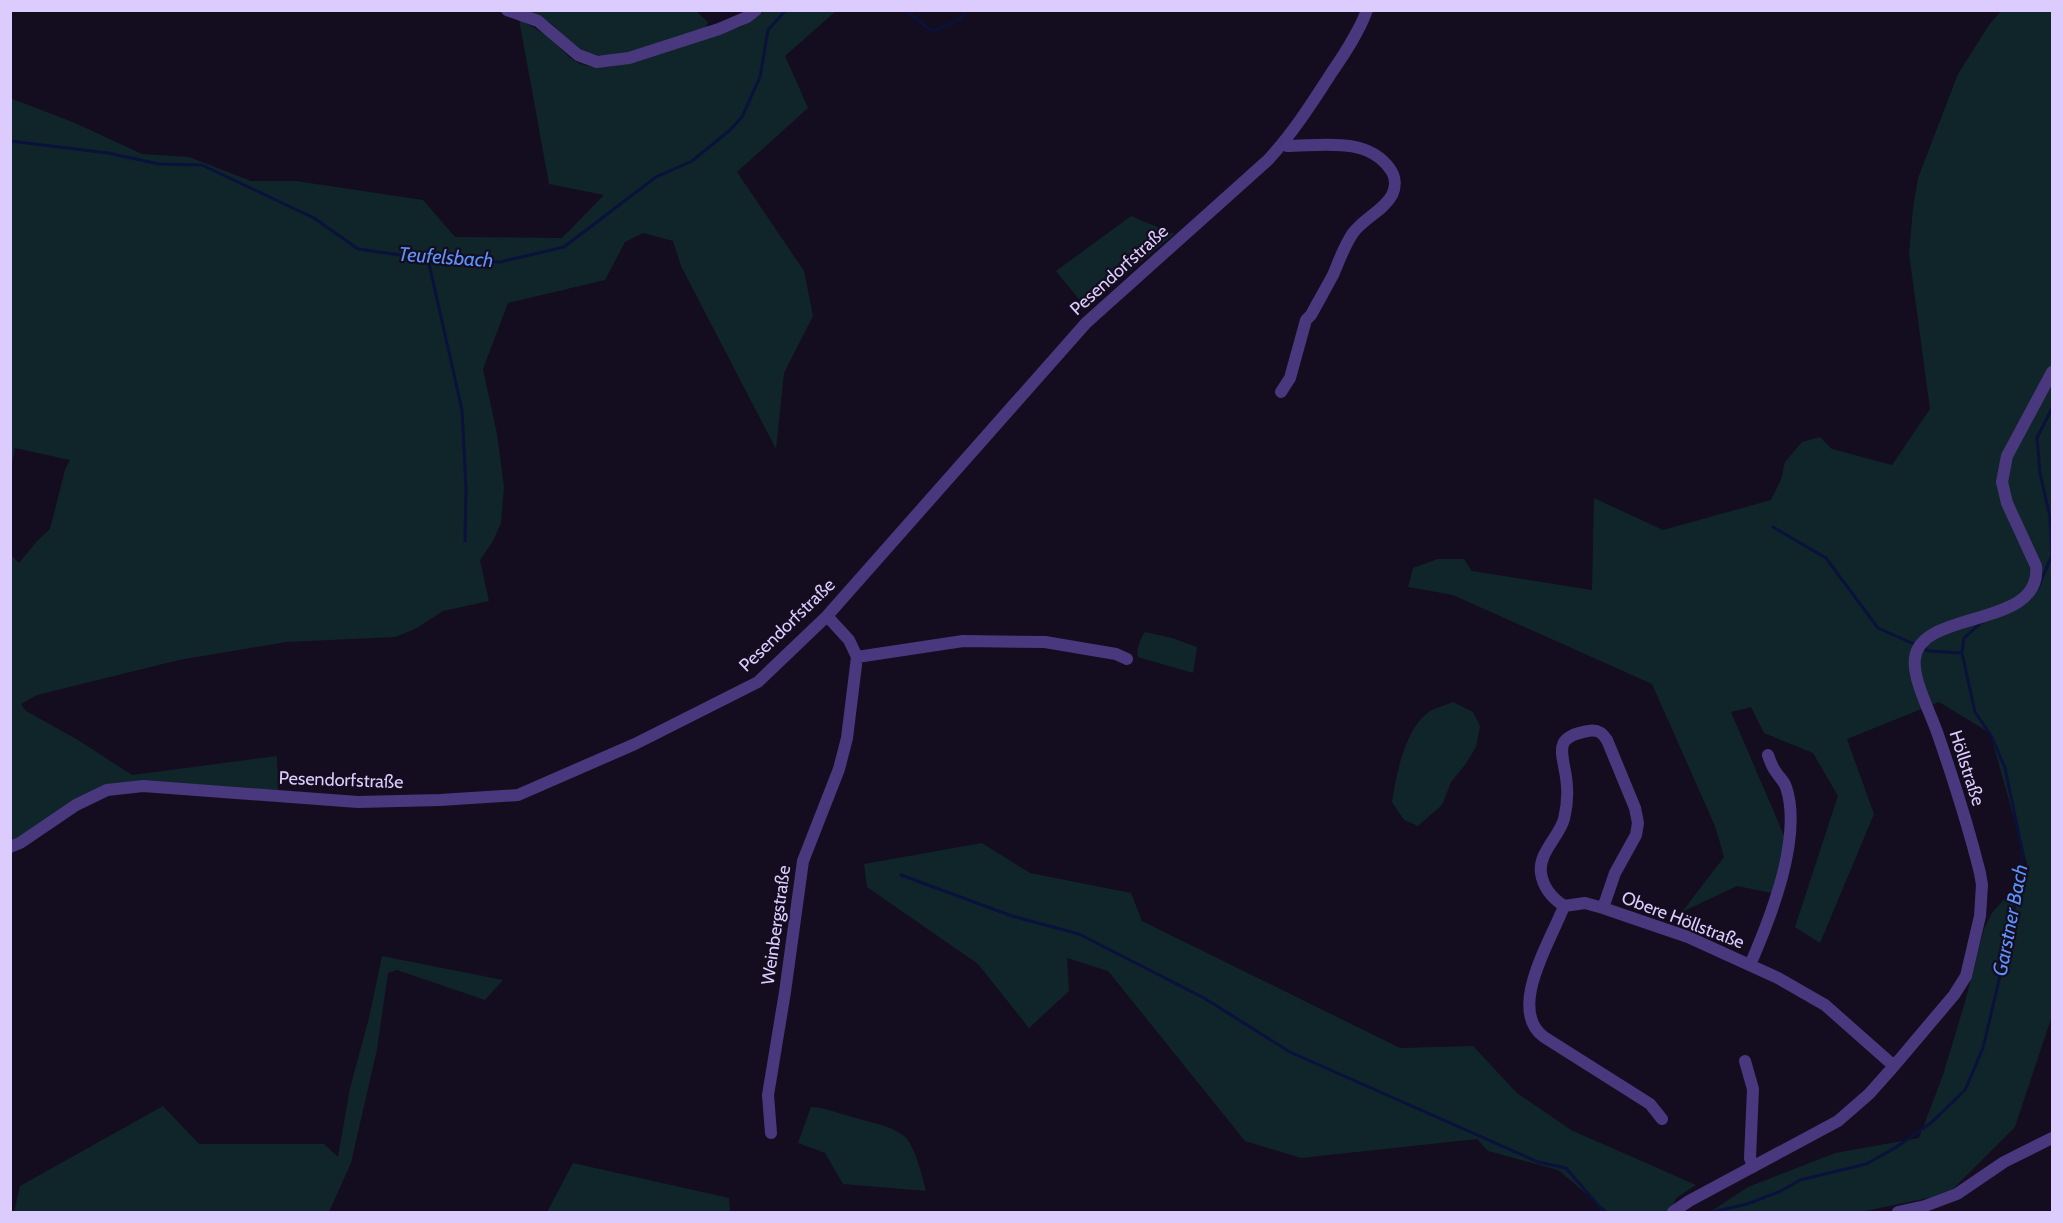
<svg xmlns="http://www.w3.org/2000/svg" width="2063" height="1223" viewBox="0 0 2063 1223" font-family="Cabin,sans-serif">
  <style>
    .green { fill: #102529 }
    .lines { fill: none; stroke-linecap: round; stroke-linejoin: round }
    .stream { stroke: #0a123b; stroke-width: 3 }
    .minor { stroke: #49387e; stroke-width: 12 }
    .labels { text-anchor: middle; stroke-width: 4.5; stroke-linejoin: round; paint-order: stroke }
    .street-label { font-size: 18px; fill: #dcccfe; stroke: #140d1f }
    .water-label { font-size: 20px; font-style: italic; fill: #5b92fc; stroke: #140d1f }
  </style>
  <rect width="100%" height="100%" fill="#140d1f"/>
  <path class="green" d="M 527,11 L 696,11 L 708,22 L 706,28 C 672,39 611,69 578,49 C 569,44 562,34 555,27 C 547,19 537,15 527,11 Z
    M 765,11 L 836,11 L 785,56 L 808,108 L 737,172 L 804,271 L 813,316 L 784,373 L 776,449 L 681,266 L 673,241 L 643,233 L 625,242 L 605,280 L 508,303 L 483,369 L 497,434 L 504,487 L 501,523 L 493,541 L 480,560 L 489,601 L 443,611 L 415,629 L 395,637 L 286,642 L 179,660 L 37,695 L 21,704 L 26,711 L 78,740 L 132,775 L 277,756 L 278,790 L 110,785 L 11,842 L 11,555 L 19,563 L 37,541 L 50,529 L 65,470 L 70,460 L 15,448 L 11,469 L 10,98 L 75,123 L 142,154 L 189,157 L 251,181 L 296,181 L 423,200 L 455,237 L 562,238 L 604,195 L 549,184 L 519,19 L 548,36 L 569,57 L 580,64 L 593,67 L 608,67 L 633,62 L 741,27 Z
    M 2001,11 L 2052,11 L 2052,1016 L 2015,1127 L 1948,1194 L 1860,1212 L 1710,1212 L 1748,1187 L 1835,1153 L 1919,1138 L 1943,1075 L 1965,1002 L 1984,929 L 1992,913 L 2029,871 L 1990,733 L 1939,702 L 1847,739 L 1874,814 L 1820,943 L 1795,927 L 1838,796 L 1813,753 L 1764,733 L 1751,707 L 1731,712 L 1785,838 L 1772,893 L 1737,886 L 1682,912 L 1724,857 L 1715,826 L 1652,684 L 1453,595 L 1408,587 L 1413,568 L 1438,559 L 1464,559 L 1472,571 L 1592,590 L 1594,498 L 1663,530 L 1771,500 L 1781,480 L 1785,462 L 1802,442 L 1820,437 L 1832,449 L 1892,465 L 1930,409 L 1909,253 L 1913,209 L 1918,178 L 1958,74 L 1989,25 Z
    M 1131,216 L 1174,234 L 1086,308 L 1056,271 Z
    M 1145,632 L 1172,638 L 1197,647 L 1193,673 L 1138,657 C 1136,649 1140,639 1145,632 Z
    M 1453,702 L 1473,712 L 1480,726 L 1476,747 L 1465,765 L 1451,782 L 1442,805 L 1418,826 L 1404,820 L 1392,802 C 1396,775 1406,724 1432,710 C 1438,707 1446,705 1453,702 Z
    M 982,843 L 1030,873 L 1131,893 L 1142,921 L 1400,1048 L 1473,1046 L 1517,1093 L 1571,1130 L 1696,1185 L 1676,1198 L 1673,1206 L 1667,1212 L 1608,1212 L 1558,1170 L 1488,1151 L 1477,1139 L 1301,1158 L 1245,1141 L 1108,971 L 1067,958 L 1069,991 L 1029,1028 L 978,964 L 867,887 L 864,864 Z
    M 382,956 L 503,980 L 485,1000 L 397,970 L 388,973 L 377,1049 L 351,1163 L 329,1212 L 14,1212 L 20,1186 L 163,1106 L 199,1144 L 324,1144 L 338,1157 L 350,1088 L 369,1018 Z
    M 811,1107 C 827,1108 840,1114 856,1118 C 872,1123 890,1125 904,1136 C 914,1143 923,1178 926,1191 L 843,1184 L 825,1153 L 798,1143 Z
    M 573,1163 L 729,1198 L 730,1212 L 547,1212 Z"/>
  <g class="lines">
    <path class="stream" d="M 906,10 C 915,17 924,27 934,31 L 960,19 L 966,10
      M 10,141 L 108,153 L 159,164 L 202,165 L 314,218 L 358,249 L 428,259 L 500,262 L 564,247 L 656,177 L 692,161 L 730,130 L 742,117 L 760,77 L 768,30 L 786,10
      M 428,259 L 462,410 L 466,488 L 465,541
      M 1773,527 L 1826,558 L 1878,628 L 1916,645
      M 2038,588 L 2052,555 L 2050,517 L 2040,473 L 2037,438 L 2052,408
      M 1922,648 L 1929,651 L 1962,653
      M 901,875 L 1012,916 L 1079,934 L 1204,998 L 1290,1052 L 1538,1162 L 1566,1168 L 1604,1212
      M 1712,1212 L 1747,1204 L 1781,1191 L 1800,1180 L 1866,1164 L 1895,1148 L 1932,1122 L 1965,1090 L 1983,1048 L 2010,934 L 2023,854 L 2005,768 L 1992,737 L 1975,712 L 1962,653 L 1964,638 L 1982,622"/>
    <path class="minor" d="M 507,10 L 538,21 L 578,55 L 597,62 L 629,58 L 719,29 L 747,17 L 756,10
      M 1281,392 L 1290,378 L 1306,320 L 1311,315 C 1318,302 1326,288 1333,275 C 1339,261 1344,246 1353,233 C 1363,219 1384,210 1392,195 C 1396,187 1396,177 1390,169 C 1367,136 1320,146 1287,146 L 1283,144
      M 857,657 L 963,641 L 1045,642 L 1116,654 L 1127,659
      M 10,847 L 20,843 L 76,805 L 107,790 L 143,786 L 358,802 L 440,800 L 518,795 L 635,744 L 758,682 L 827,616 L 1086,323 L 1268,160 C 1293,133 1312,103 1332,72 C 1345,53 1359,32 1367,10
      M 1564,906 C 1552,898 1543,888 1541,873 C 1538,853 1559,837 1564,819 C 1567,807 1568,790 1566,777 C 1562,751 1553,737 1588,731 C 1597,729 1602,732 1607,740 L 1635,808 L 1638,823 L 1636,835 L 1615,873 L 1603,908
      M 1750,965 C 1770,919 1803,837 1786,787 C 1784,781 1779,777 1776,772 C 1772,767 1770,761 1768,755
      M 1745,1061 L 1753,1089 L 1750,1158 L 1753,1167
      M 1662,1119 L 1650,1104 L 1544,1037 C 1506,1009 1552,939 1564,906 L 1585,903 L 1603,908 L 1688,937 L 1778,978 L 1825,1005 L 1894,1066
      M 771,1133 L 768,1095 L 785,992 L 803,861 L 839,769 L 847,738 L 857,657 L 849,640 L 827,616
      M 1673,1212 L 1689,1201 L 1838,1121 L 1869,1094 L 1894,1066 L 1954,995 L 1966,976 L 1980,916 L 1982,885 L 1980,873 C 1968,825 1953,778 1937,732 C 1930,712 1912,678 1915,658 C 1921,609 2043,629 2036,566 L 2007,503 L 2002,482 L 2007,456 L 2052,372
      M 1898,1212 L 1925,1206 L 1957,1194 L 2004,1162 L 2052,1138"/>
  </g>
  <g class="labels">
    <g class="street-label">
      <text transform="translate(1119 270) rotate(-42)" y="6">Pesendorfstraße</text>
      <text transform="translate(787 625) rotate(-44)" y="6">Pesendorfstraße</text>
      <text transform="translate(1967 768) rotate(72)" y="6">Höllstraße</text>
      <text transform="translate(341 780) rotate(2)" y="6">Pesendorfstraße</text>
      <text transform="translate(1683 920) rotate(21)" y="6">Obere Höllstraße</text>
      <text transform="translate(776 925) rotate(-82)" y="6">Weinbergstraße</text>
    </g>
    <g class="water-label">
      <text transform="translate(446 257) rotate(4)" y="7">Teufelsbach</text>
      <text transform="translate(2010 920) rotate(-79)" y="7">Garstner Bach</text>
    </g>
  </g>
  <rect width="2063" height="1223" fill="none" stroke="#dcccfe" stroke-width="24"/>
</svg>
